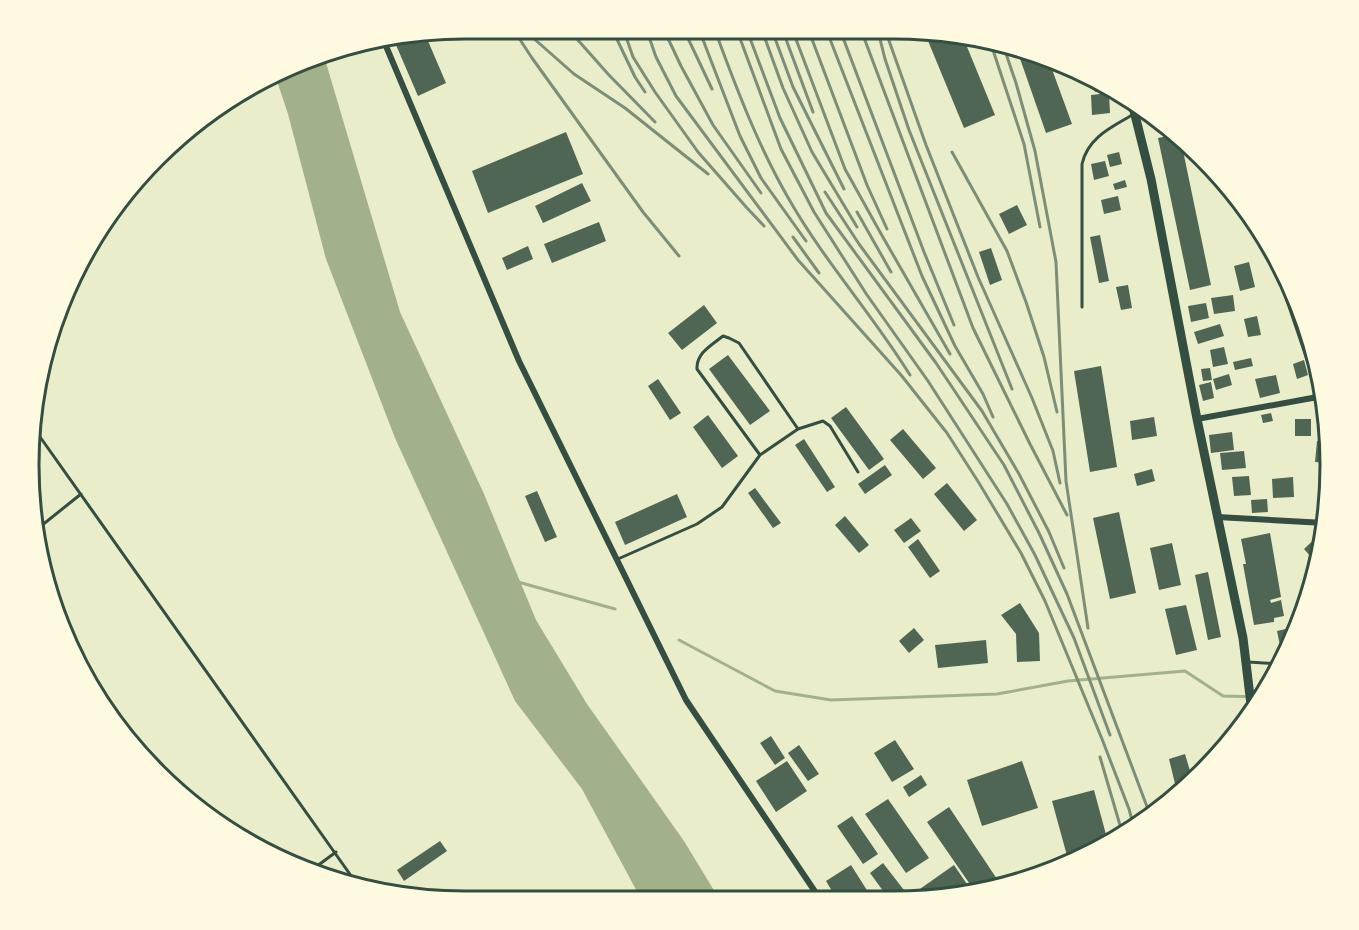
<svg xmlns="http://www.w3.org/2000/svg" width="1359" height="930" viewBox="0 0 1359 930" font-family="'IBM Plex Sans',sans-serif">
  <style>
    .water { fill: #a3b18a }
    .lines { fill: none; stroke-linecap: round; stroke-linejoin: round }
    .stream { stroke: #a3b18a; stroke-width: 3 }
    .building { fill: #4f6655 }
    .service { stroke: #344e41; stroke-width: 3 }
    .minor { stroke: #344e41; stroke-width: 6 }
    .primary { stroke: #344e41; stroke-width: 9 }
    .rail { stroke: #7c8e77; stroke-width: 3 }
    .rim { fill: none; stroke: #344e41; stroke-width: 3 }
  </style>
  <rect width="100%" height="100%" fill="#e9edc9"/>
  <path class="water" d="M 324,56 L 400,312 L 484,494 L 536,620 L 587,704 L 684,841 L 718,897 L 641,899 L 582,789 L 515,701 L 395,438 L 326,259 L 288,114 L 276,78 Z"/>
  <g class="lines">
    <path class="stream" d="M 518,582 L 615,609
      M 679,640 L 775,691 L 831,700 L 997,694 L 1068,681 L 1185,671 L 1223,696 L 1262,697"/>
  </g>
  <path class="building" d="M 425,34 L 446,83 L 418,96 L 393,38 Z
    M 926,36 L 963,37 L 995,115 L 964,128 Z
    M 1017,50 L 1049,61 L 1072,124 L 1046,133 Z
    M 1090,76 L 1107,88 L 1095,92 Z
    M 1109,93 L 1110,113 L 1092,115 L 1091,95 Z
    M 566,132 L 583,174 L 488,213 L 472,171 Z
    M 1173,135 L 1181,141 L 1211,285 L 1190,290 L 1158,138 Z
    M 1119,152 L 1122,164 L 1110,167 L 1107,155 Z
    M 1105,161 L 1109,176 L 1094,180 L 1091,164 Z
    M 1125,180 L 1127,187 L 1115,190 L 1113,184 Z
    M 582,183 L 591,201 L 543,223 L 535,206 Z
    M 1118,196 L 1121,210 L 1104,214 L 1101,200 Z
    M 1017,205 L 1027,225 L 1009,234 L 999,214 Z
    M 599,222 L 606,241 L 552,263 L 544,244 Z
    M 1100,235 L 1109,281 L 1099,283 L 1090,237 Z
    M 528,246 L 533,259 L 507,270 L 502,258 Z
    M 991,248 L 1002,280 L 990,285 L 979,252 Z
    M 1249,262 L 1255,287 L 1240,291 L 1234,266 Z
    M 1128,285 L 1132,308 L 1121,310 L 1116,287 Z
    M 1233,295 L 1235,311 L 1214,314 L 1211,298 Z
    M 1206,303 L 1209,318 L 1191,322 L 1188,306 Z
    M 704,305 L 717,323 L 682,350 L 668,333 Z
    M 1257,316 L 1261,335 L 1248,337 L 1244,319 Z
    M 1220,324 L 1224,336 L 1198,344 L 1194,332 Z
    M 1224,347 L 1228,364 L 1213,367 L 1210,350 Z
    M 728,355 L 770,411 L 750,425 L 709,369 Z
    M 1251,358 L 1253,366 L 1235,370 L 1233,362 Z
    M 1304,360 L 1308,375 L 1297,379 L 1293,364 Z
    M 1101,366 L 1117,467 L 1090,472 L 1074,371 Z
    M 1210,368 L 1212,380 L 1203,381 L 1201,369 Z
    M 1229,374 L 1232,385 L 1216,390 L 1213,379 Z
    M 1276,375 L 1280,393 L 1260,398 L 1255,379 Z
    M 658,379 L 681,413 L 670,420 L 648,386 Z
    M 1211,382 L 1214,398 L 1203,401 L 1199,385 Z
    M 846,407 L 884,459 L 869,470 L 831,418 Z
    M 1271,413 L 1273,421 L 1263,423 L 1261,415 Z
    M 708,415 L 738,456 L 722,468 L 693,427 Z
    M 1154,417 L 1157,436 L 1132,440 L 1130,421 Z
    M 1295,419 L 1311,419 L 1311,436 L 1295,436 Z
    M 903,429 L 936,468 L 923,479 L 890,440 Z
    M 1232,432 L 1234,450 L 1211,453 L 1209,435 Z
    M 804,439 L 835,487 L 827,492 L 795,445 Z
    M 1317,441 L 1328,442 L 1330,463 L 1315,462 Z
    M 1244,451 L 1246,468 L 1222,470 L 1220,453 Z
    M 885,465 L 892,475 L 865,494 L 858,484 Z
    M 1152,469 L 1155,481 L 1137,486 L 1134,474 Z
    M 1249,476 L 1251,495 L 1234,496 L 1232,477 Z
    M 1293,477 L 1294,497 L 1273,498 L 1272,479 Z
    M 947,483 L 977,520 L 964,531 L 934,494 Z
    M 755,488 L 781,523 L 773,528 L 748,493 Z
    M 537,491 L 557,537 L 545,542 L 525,496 Z
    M 677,494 L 687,517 L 625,545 L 615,522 Z
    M 1267,499 L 1268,512 L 1252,513 L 1251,500 Z
    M 1119,512 L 1136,593 L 1110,599 L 1093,518 Z
    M 845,516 L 869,545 L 859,553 L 835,525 Z
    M 911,518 L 921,531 L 904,543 L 894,530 Z
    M 1324,530 L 1322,550 L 1318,565 L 1304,549 Z
    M 1270,533 L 1281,597 L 1270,600 L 1271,603 L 1281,600 L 1284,616 L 1274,618 L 1274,622 L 1254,625 L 1243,564 L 1246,564 L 1241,539 Z
    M 918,539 L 940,571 L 930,578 L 908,547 Z
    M 1172,543 L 1181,585 L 1159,590 L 1150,548 Z
    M 1208,572 L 1221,637 L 1208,640 L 1195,575 Z
    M 1020,603 L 1039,633 L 1040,661 L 1017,662 L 1016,634 L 1001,615 Z
    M 1186,605 L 1197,650 L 1176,655 L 1165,609 Z
    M 1299,626 L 1286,654 L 1282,655 L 1277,631 Z
    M 914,628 L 924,640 L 909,653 L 899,641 Z
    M 986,640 L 988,663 L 938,668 L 935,645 Z
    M 771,736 L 785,758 L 775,765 L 760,743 Z
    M 895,740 L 914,769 L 892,782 L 874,753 Z
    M 799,745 L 819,774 L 808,781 L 788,753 Z
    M 1185,754 L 1193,781 L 1177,792 L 1169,759 Z
    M 787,761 L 807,791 L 776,812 L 756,781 Z
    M 1022,761 L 1038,808 L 982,826 L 967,780 Z
    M 921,775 L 927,785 L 909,797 L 903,787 Z
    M 1094,790 L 1108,842 L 1087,856 L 1069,863 L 1052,801 Z
    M 888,799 L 929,858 L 906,873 L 865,814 Z
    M 949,807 L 1001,885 L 976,893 L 927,822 Z
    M 852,816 L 878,854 L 863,864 L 837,826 Z
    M 440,841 L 447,851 L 404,881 L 397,870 Z
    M 883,863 L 907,894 L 886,895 L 870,873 Z
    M 851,865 L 870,895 L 835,896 L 826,881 Z
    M 954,865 L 973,893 L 919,894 L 917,891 Z"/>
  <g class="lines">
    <path class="service" d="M 1082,307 L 1082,164 C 1088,137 1112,127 1134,114
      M 33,427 L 359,887
      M 760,455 L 697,369 C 696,353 712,345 723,336 L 729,338 L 739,343 L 798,429
      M 36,530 L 81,494
      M 618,559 L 697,524 L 722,507 L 760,455 L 798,429 L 823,421 L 830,426 L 858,472
      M 1248,662 L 1280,664
      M 309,872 L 336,852"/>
    <path class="minor" d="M 383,39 L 519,361 L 686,700 L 818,896
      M 1242,205 L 1258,232 L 1284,287 L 1321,396
      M 1197,419 L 1323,396
      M 1217,517 L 1325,523"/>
    <path class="primary" d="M 1133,107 L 1151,179 L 1197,419 L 1243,638 L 1252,713"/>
    <path class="rail" d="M 513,29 L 532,58 L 643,212 L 679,256
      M 523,29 L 574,74 L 625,108 L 708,174
      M 569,30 L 608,74 L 655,122
      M 613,31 L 635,77 L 645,92
      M 624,31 L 633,57 L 655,92 L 698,152 L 747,208 L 764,226
      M 647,31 L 656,57 L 676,96 L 798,260 L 901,375 L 947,433 L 979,483 L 1021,553 L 1045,601 L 1102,739 L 1129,809 L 1133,824
      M 665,32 L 681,66 L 713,125 L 761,193
      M 685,32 L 712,89
      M 700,32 L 740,136 L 761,178 L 806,241
      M 716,33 C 737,90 759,148 790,201 C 825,262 873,315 910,375
      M 738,33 L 781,149 L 814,212 L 867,295 L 928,381 L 1007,504 L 1035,555 L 1074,638 L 1110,735
      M 748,33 L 780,118 L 826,213 L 936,363 L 1004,465 L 1039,533 L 1067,594 L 1149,812
      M 763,33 L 783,88 L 812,152 L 857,227
      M 773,33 L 793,87 L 844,189
      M 784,34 L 813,112
      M 794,34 L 845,169 L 880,232 L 950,354
      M 810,34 L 867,185 L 887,229
      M 828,34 L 922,276 L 955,346 L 983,394 L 993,417
      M 842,35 L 924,252 L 954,325
      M 863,35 L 973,328 L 1030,444 L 1067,515
      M 879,35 L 885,59 L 909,130 L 1012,389
      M 887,35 L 926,145 L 978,277 L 1032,398 L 1053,451 L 1060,483
      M 990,41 L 1024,144 L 1040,227
      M 1003,45 L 1016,83 L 1035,151 L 1056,262 L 1066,481 L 1088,628
      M 952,152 L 1007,251 L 1026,302 L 1044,357 L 1057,412
      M 825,192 L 859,244 L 982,411 L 1019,474 L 1049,532 L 1064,568
      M 857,212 L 891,272
      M 793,237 L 819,273
      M 1100,757 L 1122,832"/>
  </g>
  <path d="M0 0H1359V930H0ZM465 39H894A426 426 0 0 1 1320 465V465A426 426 0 0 1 894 891H465A426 426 0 0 1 39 465V465A426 426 0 0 1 465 39Z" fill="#fefae0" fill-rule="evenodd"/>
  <path class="rim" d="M465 39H894A426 426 0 0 1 1320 465V465A426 426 0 0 1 894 891H465A426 426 0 0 1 39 465V465A426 426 0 0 1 465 39Z"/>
</svg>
